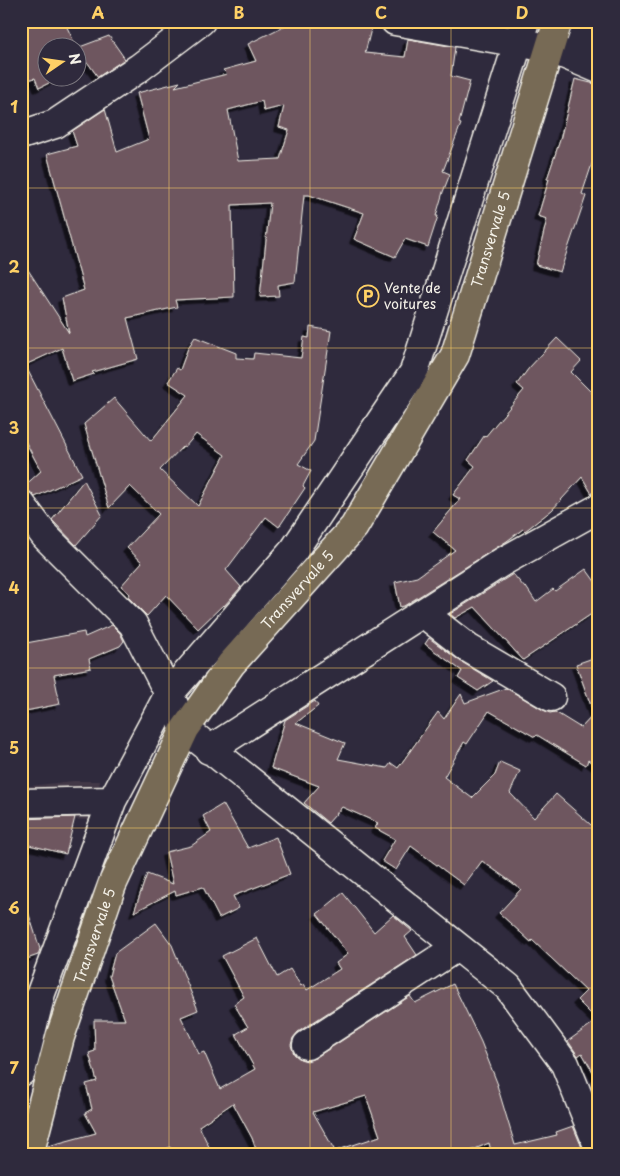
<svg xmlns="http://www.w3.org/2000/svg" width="620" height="1176" viewBox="0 0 620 1176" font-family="'Playpen Sans',sans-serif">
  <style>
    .built { fill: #423747 }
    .building { fill: #6e565f; stroke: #f4f1e8; fill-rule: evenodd; filter: url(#shadow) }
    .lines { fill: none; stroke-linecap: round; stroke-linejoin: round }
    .minor-casing { stroke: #f4f1e8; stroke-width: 31 }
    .major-casing { stroke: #f4f1e8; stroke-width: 31 }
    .minor { stroke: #2f2a3d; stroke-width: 28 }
    .major { stroke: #776a54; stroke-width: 28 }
    .grid { fill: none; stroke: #ffd166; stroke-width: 1; stroke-opacity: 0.55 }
    .labels { text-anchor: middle; stroke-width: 4.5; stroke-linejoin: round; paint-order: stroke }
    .street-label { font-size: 14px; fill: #f4f1e8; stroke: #2f2a3d }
    .poi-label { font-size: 14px; fill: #f4f1e8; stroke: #2f2a3d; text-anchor: start }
    .neatline { fill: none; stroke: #ffd166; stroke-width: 2 }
    .grid-label { font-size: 16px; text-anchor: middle; font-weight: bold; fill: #ffd166 }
  </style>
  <defs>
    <filter id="shadow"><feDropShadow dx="-4.5" dy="4.5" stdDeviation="0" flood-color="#0009"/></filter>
  </defs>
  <rect width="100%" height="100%" fill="#2f2a3d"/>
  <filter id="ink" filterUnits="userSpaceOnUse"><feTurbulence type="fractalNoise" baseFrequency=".02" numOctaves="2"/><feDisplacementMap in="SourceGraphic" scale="10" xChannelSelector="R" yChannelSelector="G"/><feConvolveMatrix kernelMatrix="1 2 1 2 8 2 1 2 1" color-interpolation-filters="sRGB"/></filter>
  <g filter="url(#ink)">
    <path class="built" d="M 73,781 L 100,781 L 93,820 L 21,819 L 21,787 Z"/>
    <path class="building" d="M 21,21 L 64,21 L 77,48 L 48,48 L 48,78 L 59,78 L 39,88 L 35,78 L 21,82 Z
      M 294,21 L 357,21 L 372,25 L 365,53 L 405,57 L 408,39 L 455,47 L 451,76 L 470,81 L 459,123 L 461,124 L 443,171 L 450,174 L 443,192 L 436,216 L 438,216 L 428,247 L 405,239 L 395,257 L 354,239 L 364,213 L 309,195 L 304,195 L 295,282 L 278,285 L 279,296 L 260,297 L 270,203 L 232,205 L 234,297 L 175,300 L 177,307 L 127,318 L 138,359 L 92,372 L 94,374 L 72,381 L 62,348 L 25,365 L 82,475 L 35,497 L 28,490 L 21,489 L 41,471 L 21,433 L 21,259 L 69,333 L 62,298 L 84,290 L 47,154 L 77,146 L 72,131 L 105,109 L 117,152 L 149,139 L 137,93 L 180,82 L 175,87 L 227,74 L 223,70 L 256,61 L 248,44 ZM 262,101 L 264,111 L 284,106 L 279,127 L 289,130 L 280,159 L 238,161 L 228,110 Z
      M 109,36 L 125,59 L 98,77 L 88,63 L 78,68 L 77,48 Z
      M 575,79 L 599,85 L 599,163 L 593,161 L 582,194 L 586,196 L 560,272 L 536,265 L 547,219 L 538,216 L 549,179 L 547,179 L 560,140 Z
      M 310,327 L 331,331 L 314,441 L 298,464 L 311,471 L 303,486 L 305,488 L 279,527 L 266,517 L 226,570 L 241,587 L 224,606 L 223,605 L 198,629 L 166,595 L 147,616 L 128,597 L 130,594 L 121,586 L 142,562 L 127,548 L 159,514 L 130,486 L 109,508 L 84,424 L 114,398 L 151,441 L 188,395 L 168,382 L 177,368 L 180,370 L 188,348 L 195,337 L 236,353 L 236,358 L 253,359 L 254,353 L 301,358 L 304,337 L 309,338 ZM 196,434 L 225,455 L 198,506 L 160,470 L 183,446 L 185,447 Z
      M 557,338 L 581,361 L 571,372 L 599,400 L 599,492 L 592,494 L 582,477 L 552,510 L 525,531 L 523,529 L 507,541 L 404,606 L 400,607 L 395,582 L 417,577 L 455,550 L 433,532 L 460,499 L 453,495 L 475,466 L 468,460 L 484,436 L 485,437 L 524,390 L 517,384 L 529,368 Z
      M 84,480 L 102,515 L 76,545 L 52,520 Z
      M 586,569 L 599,587 L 599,609 L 523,660 L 475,607 L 455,618 L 450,614 L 513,574 L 525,588 L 526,587 L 536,602 L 553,589 L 555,591 Z
      M 112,625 L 120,633 L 124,641 L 120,646 L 89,659 L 91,668 L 54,675 L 60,704 L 21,712 L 21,644 L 84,632 L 85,637 Z
      M 429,638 L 460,661 L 493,681 L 478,691 L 458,678 L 462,671 L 425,644 Z
      M 599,656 L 599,768 L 588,760 L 586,765 L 537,735 L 535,737 L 489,711 L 467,744 L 464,742 L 444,777 L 472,798 L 495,775 L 500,762 L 520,771 L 510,793 L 534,818 L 556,794 L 599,832 L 599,1082 L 582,1053 L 578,1056 L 568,1041 L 597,1020 L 577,1000 L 586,991 L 532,940 L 531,942 L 499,913 L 521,889 L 482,861 L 464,885 L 411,846 L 396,870 L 382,861 L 395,839 L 375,828 L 378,823 L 342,807 L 328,823 L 304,803 L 319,786 L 271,768 L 285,720 L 315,701 L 318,706 L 296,723 L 345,743 L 338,759 L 387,768 L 391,763 L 398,768 L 438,712 L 444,719 L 461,694 L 465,703 L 506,688 L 543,710 L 550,713 L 555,712 L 581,728 L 594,714 L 576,664 Z
      M 223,804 L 248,848 L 276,837 L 290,874 L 233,896 L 239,908 L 219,918 L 203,887 L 176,895 L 175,891 L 134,912 L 147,874 L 173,884 L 166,852 L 191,846 L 211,832 L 203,816 Z
      M 75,817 L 66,854 L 21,843 L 21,819 Z
      M 343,893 L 374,932 L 393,915 L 412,931 L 405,937 L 417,955 L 298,1032 L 293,1038 L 291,1045 L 294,1054 L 300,1059 L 307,1061 L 315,1058 L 410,996 L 415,1003 L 453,984 L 481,1042 L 498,1085 L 497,1085 L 515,1145 L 557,1135 L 556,1132 L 573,1126 L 583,1150 L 568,1155 L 492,1155 L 489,1143 L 461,1155 L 258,1155 L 252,1138 L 233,1103 L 199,1126 L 213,1155 L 174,1155 L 170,1147 L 155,1155 L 45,1155 L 48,1146 L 96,1133 L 85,1113 L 92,1109 L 86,1084 L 97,1081 L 89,1053 L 95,1051 L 94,1020 L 125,1020 L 109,976 L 115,953 L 156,923 L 172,945 L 198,1010 L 181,1017 L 199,1054 L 204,1052 L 220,1089 L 255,1069 L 236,1034 L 248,1027 L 234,1004 L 244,997 L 222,956 L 257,938 L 277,977 L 290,969 L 301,986 L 303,984 L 307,990 L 340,969 L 336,963 L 348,954 L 317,914 ZM 366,1096 L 380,1136 L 335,1151 L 313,1112 Z
      M 21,902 L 25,902 L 40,949 L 38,955 L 21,961 Z"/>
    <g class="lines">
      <g class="minor-casing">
        <path id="minor" d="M 395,21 L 549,48 L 599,69
          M 576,59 L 589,21
          M 21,135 L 55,124 L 139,68 L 201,21
          M 21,504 L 45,536 L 133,624 L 169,694 L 185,729 L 508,987 L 565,1064 L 599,1148
          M 423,613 L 468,648 L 551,697
          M 209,750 L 502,562 L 599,508
          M 21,803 L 112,801
          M 307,1045 L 457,947
          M 21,1072 L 41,993 L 112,801 L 169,694 L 294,550 L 414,372 L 525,21"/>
      </g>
      <g class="major-casing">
        <g id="major">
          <path id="s1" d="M 29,1155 L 60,1037 L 112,885 L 185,729 L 231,664 L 354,527 L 455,355 L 558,21"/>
        </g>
      </g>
      <use href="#minor" class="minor"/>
      <use href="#major" class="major"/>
    </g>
  </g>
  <path class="grid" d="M 169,21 L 169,1155M 310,21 L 310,1155M 451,21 L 451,1155M 21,188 L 599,188M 21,348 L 599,348M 21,508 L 599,508M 21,668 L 599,668M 21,828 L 599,828M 21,988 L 599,988"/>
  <defs>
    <g id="parking-ring" transform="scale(1.125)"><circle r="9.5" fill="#2f2a3d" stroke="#ffd166" stroke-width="1.5"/><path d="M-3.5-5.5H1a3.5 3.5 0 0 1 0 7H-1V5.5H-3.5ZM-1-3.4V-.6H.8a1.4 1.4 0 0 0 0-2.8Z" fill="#ffd166"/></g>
  </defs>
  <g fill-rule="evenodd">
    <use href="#parking-ring" x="368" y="296"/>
  </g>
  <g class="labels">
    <g class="street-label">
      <text dy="5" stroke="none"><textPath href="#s1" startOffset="1039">Transvervale 5</textPath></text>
      <text dy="5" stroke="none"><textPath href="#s1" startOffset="634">Transvervale 5</textPath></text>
      <text dy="5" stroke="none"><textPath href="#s1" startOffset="229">Transvervale 5</textPath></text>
    </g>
    <g class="poi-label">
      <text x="384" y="293">Vente de<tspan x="384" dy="16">voitures</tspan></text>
    </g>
  </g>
  <rect width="620" height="1176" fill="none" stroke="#2f2a3d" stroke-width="55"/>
  <g transform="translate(62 62) rotate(77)"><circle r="24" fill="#2f2a3d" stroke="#7e7a81"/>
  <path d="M0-4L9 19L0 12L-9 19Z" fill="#ffd166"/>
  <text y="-8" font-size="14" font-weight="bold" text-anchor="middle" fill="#f4f1e8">N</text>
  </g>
  <rect x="28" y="28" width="564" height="1120" class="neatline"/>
  <g class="grid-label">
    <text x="98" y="19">A</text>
    <text x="239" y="19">B</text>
    <text x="381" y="19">C</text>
    <text x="522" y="19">D</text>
    <text x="14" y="113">1</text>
    <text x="14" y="273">2</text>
    <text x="14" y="434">3</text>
    <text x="14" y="594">4</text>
    <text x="14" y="754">5</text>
    <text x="14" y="914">6</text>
    <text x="14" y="1074">7</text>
  </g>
</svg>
